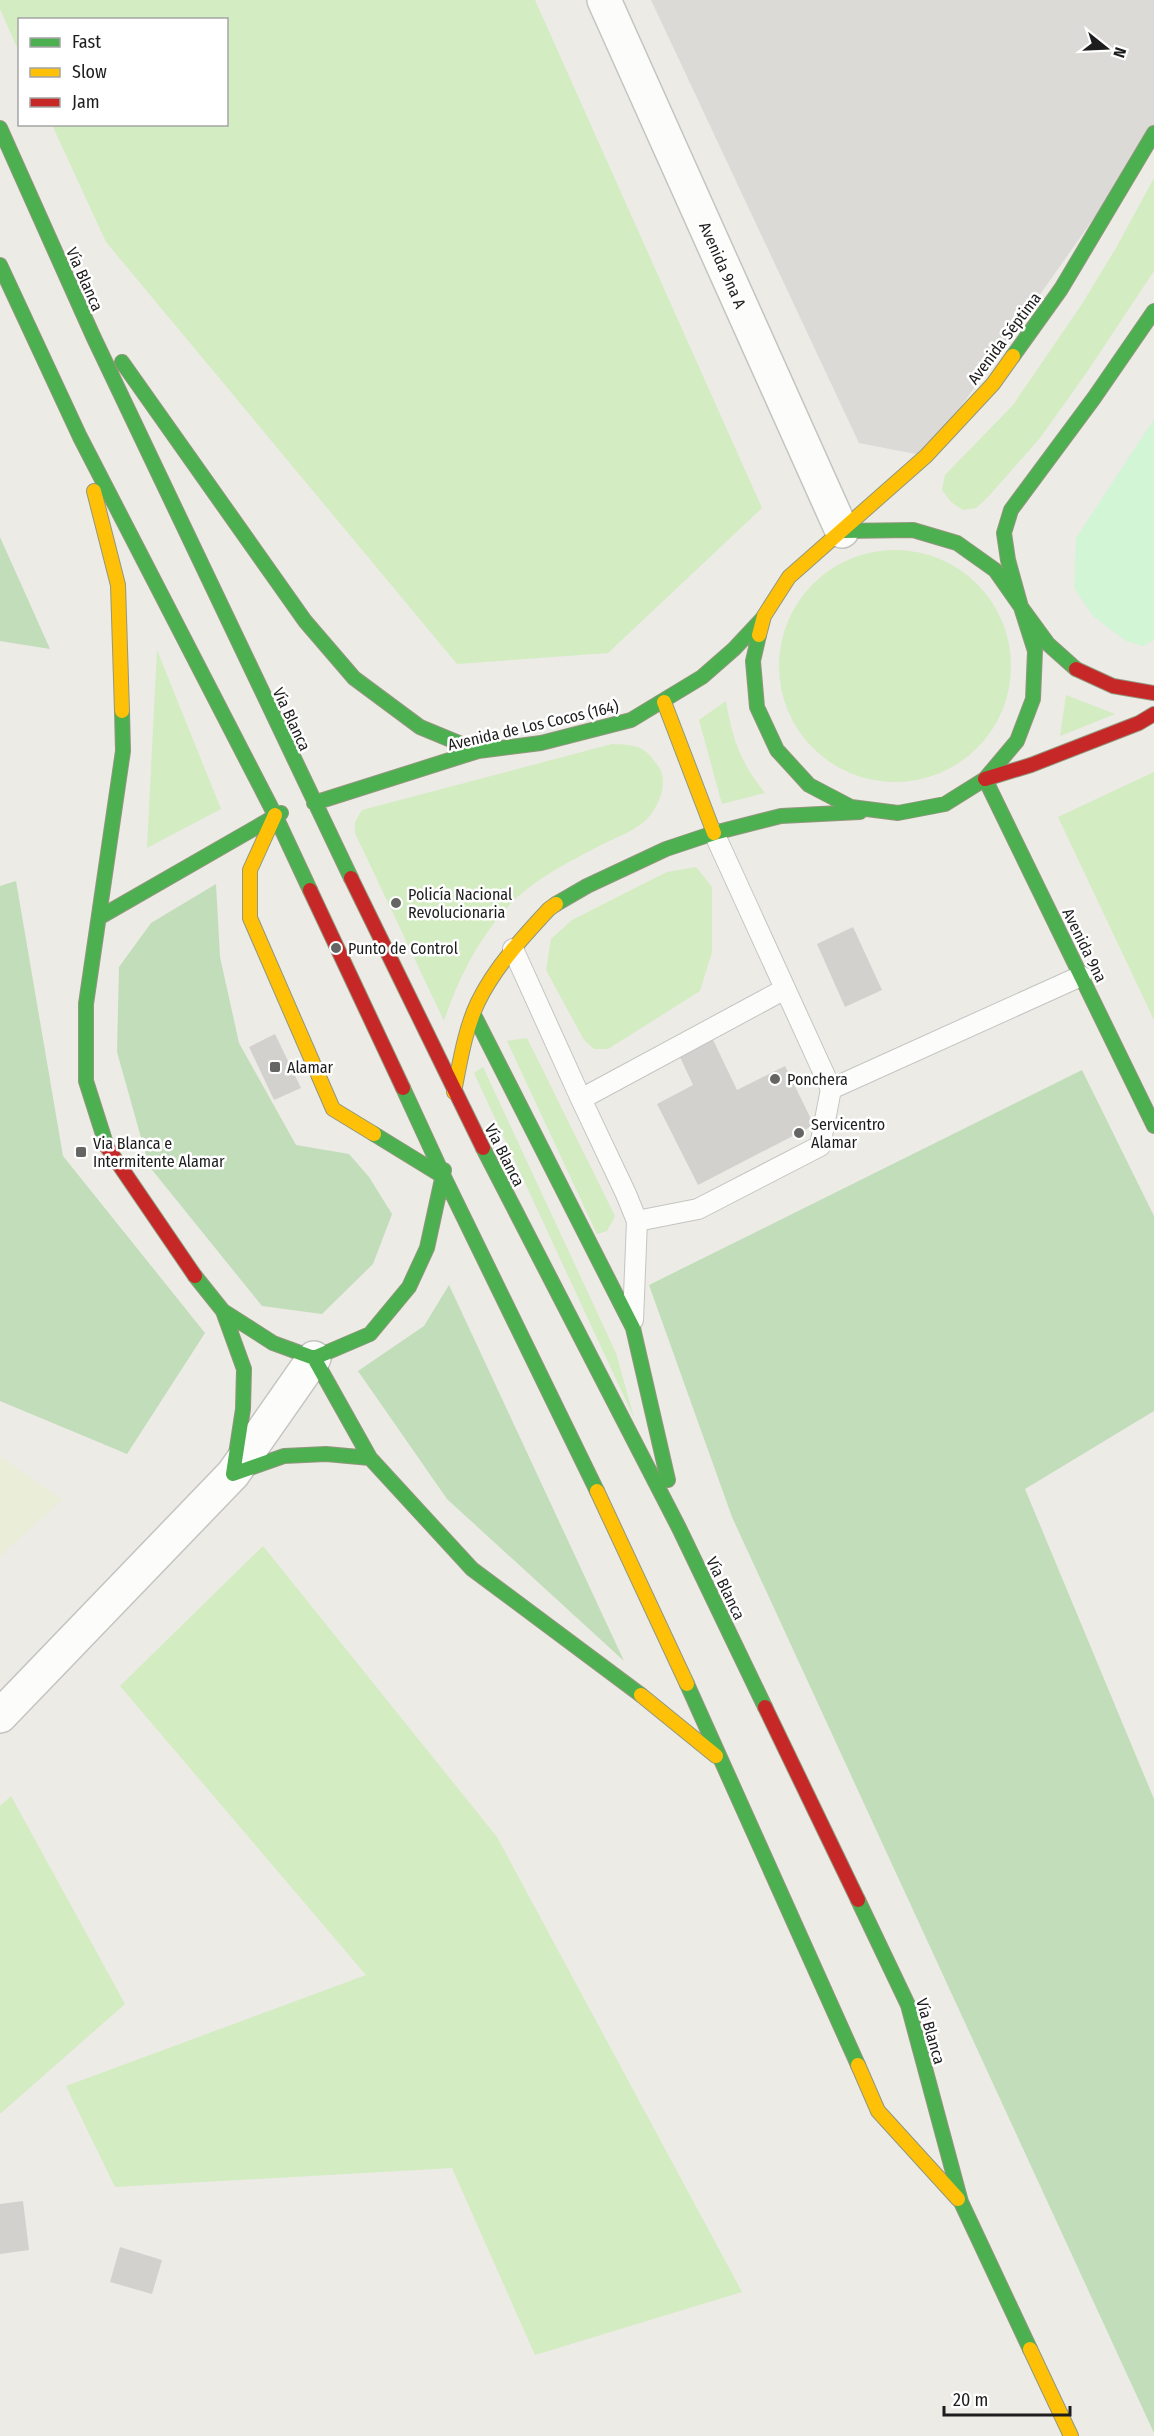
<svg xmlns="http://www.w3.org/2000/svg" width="1154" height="2436" viewBox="0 0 1154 2436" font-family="'Fira Sans Condensed',sans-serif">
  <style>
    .residential { fill: #dbdad7 }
    .farmland { fill: #eaedd8 }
    .grass { fill: #d3ecc2 }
    .forest { fill: #c2ddb9 }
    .park { fill: #d2f5d6 }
    .building { fill: #d3d1cd }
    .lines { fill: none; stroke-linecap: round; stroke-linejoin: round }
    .lane-casing { stroke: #c4c4c2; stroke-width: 22 }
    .street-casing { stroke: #c4c4c2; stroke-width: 36 }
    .fast-casing { stroke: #92977d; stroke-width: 16 }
    .slow-casing { stroke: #92977d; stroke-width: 16 }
    .jam-casing { stroke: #92977d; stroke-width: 16 }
    .lane { stroke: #fcfcfb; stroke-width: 20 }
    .street { stroke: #fcfcfb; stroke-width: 33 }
    .fast { stroke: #4caf50; stroke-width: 14 }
    .slow { stroke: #ffc107; stroke-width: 14 }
    .jam { stroke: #c62828; stroke-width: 14 }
    .poi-dot { fill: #656563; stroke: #fff; stroke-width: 2 }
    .labels { text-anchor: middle; stroke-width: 5; stroke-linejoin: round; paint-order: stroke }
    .street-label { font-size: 16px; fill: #1d1d1d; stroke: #fff }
    .poi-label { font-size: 16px; fill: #1d1d1d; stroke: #fff; text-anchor: start }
  </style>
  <rect width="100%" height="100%" fill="#ecebe6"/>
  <path class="residential" d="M 651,0 L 1154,0 L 1154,133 L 926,456 L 859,443 Z"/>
  <path class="farmland" d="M 0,1456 L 62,1500 L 0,1556 Z"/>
  <path class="grass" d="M 0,0 L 535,0 L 762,508 L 608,653 L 457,664 L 106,242 L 52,125 L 226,124 L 226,20 L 20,20 L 19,52 L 0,9 Z
    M 1154,178 L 1154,271 L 1087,372 L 1040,438 L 987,498 L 976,508 L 963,510 L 951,502 L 942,490 L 945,475 L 1013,405 L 1082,304 L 1116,248 Z
    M779 666a116 116 0 1 1 232 0a116 116 0 1 1-232 0Z
    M 157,650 L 221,809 L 147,848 Z
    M 1066,695 L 1115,714 L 1060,736 Z
    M 726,701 C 732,739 741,763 765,793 L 722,804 L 699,720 Z
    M 612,744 C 636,745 644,745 658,766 C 671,783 656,814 640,825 C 629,833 615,838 603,844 C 569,862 531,880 505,910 C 477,941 457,981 444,1021 L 355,833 L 355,822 L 362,810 Z
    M 1154,772 L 1154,1020 L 1058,817 Z
    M 696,867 L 712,887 L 712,952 L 700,991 L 608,1049 L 594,1049 L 584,1040 L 546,970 L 551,939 L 572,920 L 667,872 Z
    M 527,1038 L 615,1216 L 607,1231 L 597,1234 L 507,1041 Z
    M 483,1067 L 616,1353 L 634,1418 L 474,1073 Z
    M 263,1546 L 497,1837 L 742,2292 L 535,2355 L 452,2168 L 115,2187 L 66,2086 L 366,1975 L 120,1686 Z
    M 11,1796 L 125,2004 L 0,2114 L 0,1806 Z"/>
  <path class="forest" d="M 0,537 L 50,649 L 0,641 Z
    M 16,881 L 63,1156 L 205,1333 L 127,1454 L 0,1401 L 0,886 Z
    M 216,884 L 220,957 L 239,1043 L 296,1145 L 349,1154 L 369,1177 L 392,1214 L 373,1264 L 322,1314 L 262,1306 L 149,1166 L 117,1052 L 119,967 L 151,923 Z
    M 1082,1070 L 1154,1216 L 1154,1411 L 1025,1489 L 1154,1799 L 1154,2433 L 732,1517 L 649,1285 Z
    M 449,1285 L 624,1661 L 447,1499 L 358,1371 L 424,1326 Z"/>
  <path class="park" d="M 1154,419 L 1154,640 L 1143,646 L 1126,641 L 1093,616 L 1074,588 L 1076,538 Z"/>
  <path class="building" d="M 853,927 L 882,990 L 845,1007 L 817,944 Z
    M 705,1023 L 737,1090 L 785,1066 L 814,1125 L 698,1185 L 657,1104 L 693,1085 L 672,1040 Z
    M 275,1034 L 301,1088 L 274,1100 L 249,1047 Z
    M 23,2201 L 29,2250 L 0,2254 L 0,2204 Z
    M 120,2247 L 162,2260 L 152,2294 L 110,2282 Z"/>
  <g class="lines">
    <g class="lane-casing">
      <path id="lane" d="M 714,833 L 831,1089
        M 513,949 L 581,1099 L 626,1194 L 637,1221 L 633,1320
        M 581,1099 L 785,989
        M 637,1221 L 698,1209 L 820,1146 L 831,1089 L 1081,976"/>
    </g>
    <g class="street-casing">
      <path id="street" d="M 604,0 L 842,531
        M 0,1716 L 233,1474 L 314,1358"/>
    </g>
    <g class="fast-casing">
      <path id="fast" d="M 0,128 L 93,336 L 351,878
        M 0,265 L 80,437 L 275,815 L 310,890
        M 1013,356 L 1061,289 L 1154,133
        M 122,362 L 305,621 L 354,678 L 420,727 L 478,751
        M 759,635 L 753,661 L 757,707 L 777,750 L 809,785 L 851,807 L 898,813 L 945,804 L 985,779 L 1017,741 L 1033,699 L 1035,651 L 1021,607 L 995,570 L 957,543 L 913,530 L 842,531
        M 1076,669 L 1048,644 L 1021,607 L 1008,560 L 1004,533 L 1011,510 L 1094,398 L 1154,311
        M 985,779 L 1154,1126
        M 314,803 L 478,751 L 541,743 L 631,720 L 702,677 L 734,649 L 763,618
        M 556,904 L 587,886 L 666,849 L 714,833 L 781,816 L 860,812
        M 100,917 L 281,813
        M 474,1015 L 633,1328 L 668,1480
        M 403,1088 L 444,1177 L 597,1491
        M 374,1134 L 444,1177
        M 107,1147 L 86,1081 L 86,1004 L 123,751 L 122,711
        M 483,1148 L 679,1528 L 765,1707
        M 195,1276 L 223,1311 L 244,1369 L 243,1409 L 233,1474 L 284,1456 L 326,1454 L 370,1458
        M 223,1311 L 273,1343 L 314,1358 L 370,1458 L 472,1569 L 641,1695
        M 314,1358 L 370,1334 L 409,1287 L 427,1248 L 444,1170
        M 687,1684 L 858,2065
        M 858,1900 L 908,2005 L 961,2202 L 1030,2349"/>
    </g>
    <g class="slow-casing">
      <path id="slow" d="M 94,491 L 118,585 L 122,711
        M 759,635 L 764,616 L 789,577 L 926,456 L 993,384 L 1013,356
        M 664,702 L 714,833
        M 275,815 L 250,870 L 250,918 L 333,1109 L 374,1134
        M 454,1092 C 460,1062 465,1029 478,1002 C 495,967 523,937 549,909 L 556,904
        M 597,1491 L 687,1684
        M 641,1695 L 716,1756
        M 858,2065 L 878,2111 L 958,2199
        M 1030,2349 L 1071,2436"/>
    </g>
    <g class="jam-casing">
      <path id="jam" d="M 1076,669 L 1113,686 L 1154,693
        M 985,779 L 1031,765 L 1139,723 L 1154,714
        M 351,878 L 483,1148
        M 310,890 L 403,1088
        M 107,1147 L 195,1276
        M 765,1707 L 858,1900"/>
    </g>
    <use href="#lane" class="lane"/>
    <use href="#street" class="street"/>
    <use href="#fast" class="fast"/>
    <use href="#slow" class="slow"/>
    <use href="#jam" class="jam"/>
  </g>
  <g class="poi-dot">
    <circle cx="396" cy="903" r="6"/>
    <circle cx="336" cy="948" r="6"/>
    <rect x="269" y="1061" width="12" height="12" rx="3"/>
    <circle cx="775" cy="1079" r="6"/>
    <circle cx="799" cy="1133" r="6"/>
    <rect x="75" y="1146" width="12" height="12" rx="3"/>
  </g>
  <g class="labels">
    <g class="street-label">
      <text transform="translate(723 265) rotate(66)" y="6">Avenida 9na A</text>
      <text transform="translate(85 279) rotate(66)" y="6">Vía Blanca</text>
      <text transform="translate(1004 338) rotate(-53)" y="6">Avenida Séptima</text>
      <text transform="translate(292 719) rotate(65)" y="6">Vía Blanca</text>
      <text transform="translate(533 725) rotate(-13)" y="6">Avenida de Los Cocos (164)</text>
      <text transform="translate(1085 945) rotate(64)" y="6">Avenida 9na</text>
      <text transform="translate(505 1155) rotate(63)" y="6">Vía Blanca</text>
      <text transform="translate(726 1588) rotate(64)" y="6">Vía Blanca</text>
      <text transform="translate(931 2031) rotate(74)" y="6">Vía Blanca</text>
    </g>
    <g class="poi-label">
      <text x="408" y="900">Policía Nacional<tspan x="408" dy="18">Revolucionaria</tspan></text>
      <text x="348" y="954">Punto de Control</text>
      <text x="287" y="1073">Alamar</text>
      <text x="787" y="1085">Ponchera</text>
      <text x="811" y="1130">Servicentro<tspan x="811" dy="18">Alamar</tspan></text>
      <text x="93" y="1149">Via Blanca e<tspan x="93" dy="18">Intermitente Alamar</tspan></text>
    </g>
  </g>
  <rect x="18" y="18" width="210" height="108" fill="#ffffff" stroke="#a5a5a5" stroke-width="1.5"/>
  <rect x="30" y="38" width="30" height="9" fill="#4caf50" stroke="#a5a5a5" stroke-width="1.5"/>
  <text x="72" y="48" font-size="18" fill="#1d1d1d">Fast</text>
  <rect x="30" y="68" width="30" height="9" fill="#ffc107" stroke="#a5a5a5" stroke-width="1.5"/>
  <text x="72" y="78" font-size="18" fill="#1d1d1d">Slow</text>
  <rect x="30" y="98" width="30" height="9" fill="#c62828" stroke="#a5a5a5" stroke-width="1.5"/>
  <text x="72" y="108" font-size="18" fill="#1d1d1d">Jam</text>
  <g transform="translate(1106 48) rotate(108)" stroke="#ffffff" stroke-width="4.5" paint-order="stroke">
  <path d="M0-4.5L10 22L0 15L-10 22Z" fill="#1d1d1d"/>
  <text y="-9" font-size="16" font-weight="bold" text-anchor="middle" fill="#1d1d1d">N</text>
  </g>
  <path d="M944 2406v9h126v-9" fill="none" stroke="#1d1d1d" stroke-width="3"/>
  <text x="953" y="2406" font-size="18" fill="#1d1d1d" stroke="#ffffff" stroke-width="4.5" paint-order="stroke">20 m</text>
</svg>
